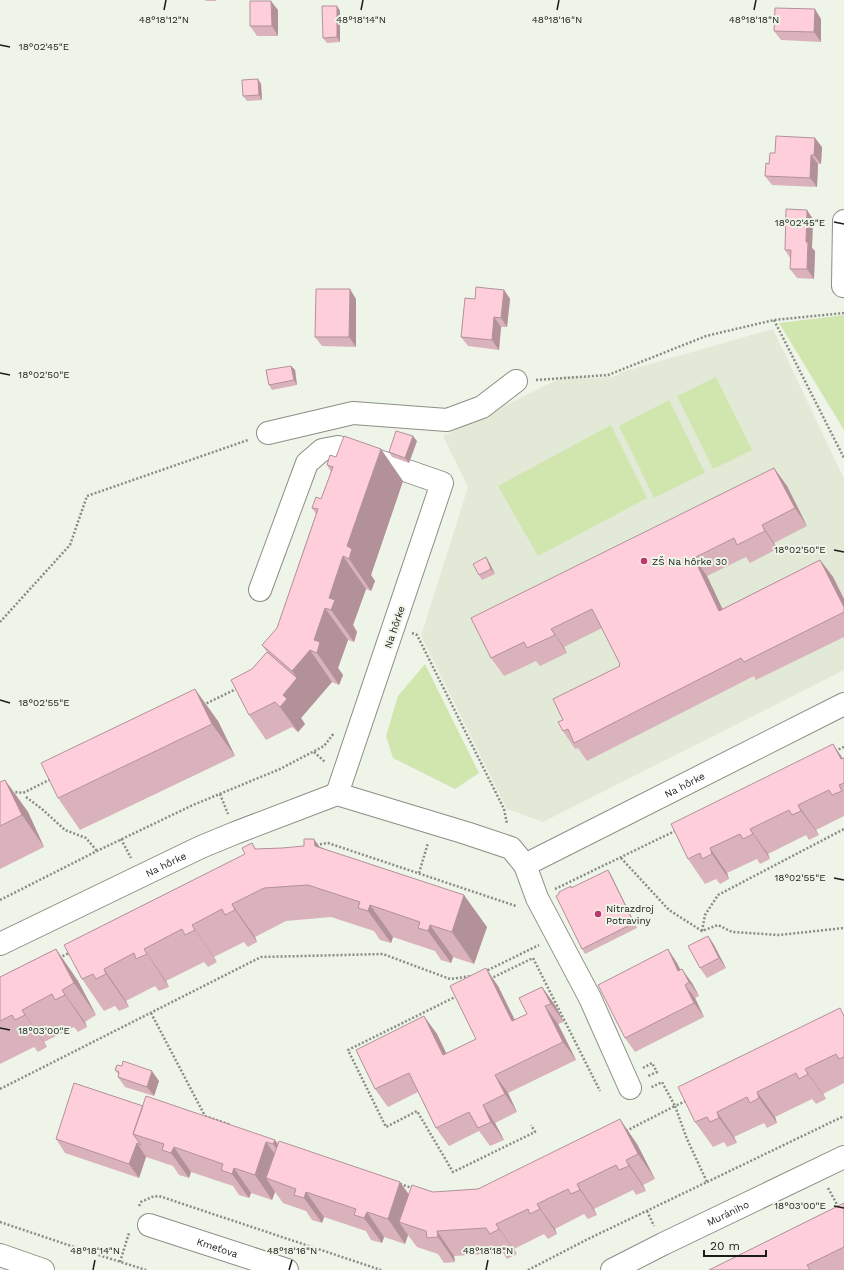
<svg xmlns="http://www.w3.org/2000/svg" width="844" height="1270" viewBox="0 0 844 1270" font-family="'Work Sans',sans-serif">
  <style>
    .built { fill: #e2e9d6 }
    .green { fill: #d1e6af }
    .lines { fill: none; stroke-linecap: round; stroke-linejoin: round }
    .minor-casing { stroke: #8b8f84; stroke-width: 24 }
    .path { stroke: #898c84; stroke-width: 2.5; stroke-dasharray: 2 2; stroke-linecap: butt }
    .minor { stroke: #fff; stroke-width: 22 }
    .wall { fill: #dab2bc }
    .shaded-wall { fill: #b29199 }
    .building { fill: #fecfdb; stroke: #b29199 }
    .ticks { fill: none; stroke: #1a1c18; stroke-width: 1.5 }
    .poi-dot { fill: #c2366d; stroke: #eff4e8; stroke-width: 1.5 }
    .labels { text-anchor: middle; stroke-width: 4; stroke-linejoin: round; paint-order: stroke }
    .poi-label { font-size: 10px; fill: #1a1c18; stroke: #eff4e8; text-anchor: start }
    .street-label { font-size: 10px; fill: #1a1c18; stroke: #eff4e8 }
    .ticks-label { font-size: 10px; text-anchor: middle; fill: #1a1c18; stroke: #eff4e8; stroke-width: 4; stroke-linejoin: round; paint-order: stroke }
  </style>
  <rect width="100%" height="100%" fill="#eff4e8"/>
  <path class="built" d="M 773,329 L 844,479 L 844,670 L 543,822 L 507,809 L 421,636 L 468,487 L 443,436 L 565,376 L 602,378 L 607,376 L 613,377 L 622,372 Z"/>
  <path class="green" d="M 844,315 L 844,430 L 779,323 Z
    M 716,377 L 752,450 L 713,469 L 677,396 Z
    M 669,400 L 705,473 L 654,498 L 619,426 Z
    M 611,425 L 647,498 L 538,556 L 498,486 Z
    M 425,664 L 479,773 L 455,789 L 393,758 L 386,736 L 398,696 Z"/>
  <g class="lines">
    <g class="minor-casing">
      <g id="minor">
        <path d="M 843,286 L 844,221"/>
        <path d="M 268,433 L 353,413 L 447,420 L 482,407 L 516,381"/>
        <path d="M 260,590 L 307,463 L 322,450 L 338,447 L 442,483 L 337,794"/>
        <path d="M 525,865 L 537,898 L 590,998 L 630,1088"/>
        <path id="s1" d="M 0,944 L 201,847 L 235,833 L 337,794 L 466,833 L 511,848 L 525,865 L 844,704"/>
        <path id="s2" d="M 149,1225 L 287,1270"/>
        <path d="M 0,1255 L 43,1270"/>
        <path id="s3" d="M 612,1270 L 663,1244 L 844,1157"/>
      </g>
    </g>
    <path class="path" d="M 774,320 L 844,458
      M 536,380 L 608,375 L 706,336 L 774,320 L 844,313
      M 0,622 L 70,545 L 87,496 L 248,440
      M 412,633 L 417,635 L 504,809 L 507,824
      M 203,705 L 238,688
      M 835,751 L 844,747
      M 314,752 L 325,762
      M 12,794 L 15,792 L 23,793 L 51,779
      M 220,794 L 228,814
      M 26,797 L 42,809 L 65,830 L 86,838 L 97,851
      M 121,839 L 131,858
      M 316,845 L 328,843 L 516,906
      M 621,858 L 669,910 L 702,931 L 718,925 L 732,932 L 779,935 L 844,928
      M 419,873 L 428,843
      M 555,889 L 677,830
      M 0,900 L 97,851 L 193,805 L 280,769 L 324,746 L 334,733
      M 702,931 L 705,915 L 718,895 L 844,829
      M 59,958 L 71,952
      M 484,972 L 539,945
      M 490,979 L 533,958 L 600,1091
      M 457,996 L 348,1050 L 386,1127 L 417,1111 L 453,1172 L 535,1132 L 531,1125
      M 151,1013 L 205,1116 L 231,1125
      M 643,1068 L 652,1063 L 657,1072 L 648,1076
      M 0,1089 L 261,957 L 383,954 L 450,979 L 472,976
      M 626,1131 L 675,1106 L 662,1082 L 650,1088
      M 707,1182 L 844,1116
      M 400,1184 L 412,1188
      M 828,1188 L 839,1208
      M 139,1206 L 141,1202 L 152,1197 L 159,1196 L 381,1270
      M 647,1211 L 654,1226
      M 0,1222 L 86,1251 L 146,1270
      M 120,1262 L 129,1233
      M 528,1270 L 590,1238 L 707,1182 L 687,1139 L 675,1106 L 688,1100"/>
    <use href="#minor" class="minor"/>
  </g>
  <path class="wall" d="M 205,0 L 216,0 L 216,1 L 206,1 Z
    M 337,6 L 340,11 L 340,42 L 327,43 L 323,38 Z
    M 278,10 L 278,36 L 257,36 L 250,26 Z
    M 821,19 L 821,42 L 781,40 L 774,31 Z
    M 258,79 L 261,84 L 262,100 L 247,101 L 243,96 Z
    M 822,147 L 821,164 L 818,164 L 817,187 L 772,185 L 765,176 L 769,164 L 775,153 Z
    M 813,219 L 812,248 L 815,251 L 814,279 L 797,278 L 790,269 L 790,258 L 785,250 Z
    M 504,290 L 510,299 L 507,327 L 501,327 L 499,350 L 468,346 L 461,337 L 475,299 Z
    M 356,299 L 356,347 L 322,346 L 315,337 Z
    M 291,366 L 295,370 L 297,385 L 272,390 L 269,385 Z
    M 417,441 L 409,463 L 392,457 L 389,452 Z
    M 327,465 L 403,481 L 371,575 L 375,581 L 371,591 L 366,589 L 353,625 L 357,632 L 354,642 L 348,640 L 338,668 L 343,675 L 339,685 L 332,682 L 301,718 L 305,724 L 298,732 L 292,727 L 266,740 L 249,715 L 252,669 L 267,652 L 262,645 L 277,628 L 316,514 L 312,508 L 321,499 L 331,472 Z
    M 774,468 L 787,486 L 807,526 L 774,543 L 777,549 L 750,563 L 746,557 L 707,576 L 722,609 L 820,560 L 833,577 L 844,599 L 844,637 L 756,680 L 754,676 L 587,761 L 578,748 L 575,749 L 563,731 L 563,720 L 620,666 L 620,664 L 602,628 L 564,647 L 567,653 L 540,666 L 536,661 L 504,676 L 491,658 Z
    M 486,557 L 489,562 L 495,574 L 482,580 L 479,575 Z
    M 218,721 L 235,756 L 80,830 L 58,798 Z
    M 843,758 L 844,758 L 844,816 L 816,830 L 819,835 L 809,840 L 806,835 L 768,854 L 770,859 L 760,864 L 757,859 L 727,873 L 729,879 L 720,884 L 716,879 L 705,884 L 688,859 Z
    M 5,780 L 28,812 L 44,847 L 0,869 L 0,782 Z
    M 252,843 L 256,849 L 321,847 L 487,927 L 474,964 L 453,957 L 451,963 L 441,960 L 435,951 L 393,937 L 391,943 L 380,940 L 374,931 L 331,917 L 286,921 L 255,937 L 257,942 L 248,947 L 244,942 L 214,957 L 217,962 L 208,967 L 204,962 L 166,981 L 169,987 L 159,991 L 155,986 L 126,1001 L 129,1007 L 119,1011 L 115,1006 L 104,1011 L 82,979 L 245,854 Z
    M 611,875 L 637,928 L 585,954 L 582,949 L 572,888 Z
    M 708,936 L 714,945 L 726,968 L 707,978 L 700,968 Z
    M 56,949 L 78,981 L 96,1015 L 85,1022 L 87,1027 L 78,1032 L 74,1027 L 44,1042 L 47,1047 L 38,1052 L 34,1047 L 0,1064 L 0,977 Z
    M 677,963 L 680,970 L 692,983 L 699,996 L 695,998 L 704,1017 L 635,1052 L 625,1038 Z
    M 498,986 L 515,1020 L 527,1014 L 542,987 L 555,1005 L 564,1022 L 558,1024 L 576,1060 L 508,1093 L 517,1112 L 495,1123 L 504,1140 L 490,1146 L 479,1131 L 449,1146 L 436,1128 L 418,1092 L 388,1107 L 375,1089 L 437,1034 L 446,1054 L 476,1039 Z
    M 844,1014 L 844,1083 L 823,1094 L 826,1099 L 816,1104 L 812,1099 L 775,1117 L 777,1123 L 767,1128 L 764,1123 L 734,1137 L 737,1143 L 727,1147 L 724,1142 L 713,1147 L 695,1122 Z
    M 122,1066 L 159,1081 L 154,1096 L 125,1087 L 118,1077 L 119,1075 L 115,1070 Z
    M 143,1106 L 275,1140 L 278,1144 L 408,1194 L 478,1189 L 637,1144 L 655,1179 L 643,1185 L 646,1191 L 636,1195 L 633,1190 L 594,1209 L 597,1215 L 588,1219 L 584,1214 L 555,1229 L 557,1234 L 548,1239 L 544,1234 L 514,1249 L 517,1254 L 507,1259 L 503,1253 L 454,1256 L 455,1262 L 444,1263 L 438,1254 L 417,1247 L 408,1235 L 405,1244 L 384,1237 L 382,1243 L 371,1240 L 366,1231 L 324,1217 L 322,1223 L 312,1220 L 306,1211 L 283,1203 L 275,1192 L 272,1200 L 251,1193 L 249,1198 L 239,1195 L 233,1186 L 191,1172 L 189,1178 L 179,1175 L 173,1166 L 146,1157 L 139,1178 L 65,1153 L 56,1139 Z
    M 844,1203 L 844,1270 L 709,1270 Z"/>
  <path class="shaded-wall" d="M 271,1 L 278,10 L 278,36 L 272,26 Z
    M 337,6 L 340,11 L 340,42 L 337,37 Z
    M 815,9 L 821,19 L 821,42 L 814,32 Z
    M 258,79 L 261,84 L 262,100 L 259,95 Z
    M 815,138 L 822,147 L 821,164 L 814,155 Z
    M 811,155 L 818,164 L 817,187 L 810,178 Z
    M 807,210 L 813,219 L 812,248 L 815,251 L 814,279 L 807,269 L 806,242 Z
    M 350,289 L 356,299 L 356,347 L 349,337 Z
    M 504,290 L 510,299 L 507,327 L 501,318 Z
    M 494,317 L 501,327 L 499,350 L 492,340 Z
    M 291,366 L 295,370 L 297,385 L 294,380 Z
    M 413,436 L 417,441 L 409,463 L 405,458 Z
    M 381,449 L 403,481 L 371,575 L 375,581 L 371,591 L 349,559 L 347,546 Z
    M 774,468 L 787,486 L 807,526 L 795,508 Z
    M 762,525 L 774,543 L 777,549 L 765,531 Z
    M 343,556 L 366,589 L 353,625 L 357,632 L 354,642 L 331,610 L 329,598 Z
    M 486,557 L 489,562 L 495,574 L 491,569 Z
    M 694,558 L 707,576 L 732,629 L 719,611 Z
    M 820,560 L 833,577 L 844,599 L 844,607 Z
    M 325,608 L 348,640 L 338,668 L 343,675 L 339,685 L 317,653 L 314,640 Z
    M 551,629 L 564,647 L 567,653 Z
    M 310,650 L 332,682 L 301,718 L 305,724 L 298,732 L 280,707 L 283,695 L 297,678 L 292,671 Z
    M 195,689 L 218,721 L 235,756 L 212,724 Z
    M 833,744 L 844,760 L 841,759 Z
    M 5,780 L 28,812 L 44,847 L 22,815 Z
    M 798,805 L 816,830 L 819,835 L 801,811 Z
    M 750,829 L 768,854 L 770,859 L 753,834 Z
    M 314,839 L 337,871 L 315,846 Z
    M 710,848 L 727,873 L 729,879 L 712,854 Z
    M 608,870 L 611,875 L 637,928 L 634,923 Z
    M 464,895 L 487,927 L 474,964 L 452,932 Z
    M 232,904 L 255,937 L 257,942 L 235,910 Z
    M 370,905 L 393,937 L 391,943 L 368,911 Z
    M 192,925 L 214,957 L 217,962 L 195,930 Z
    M 430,925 L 453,957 L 451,963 L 428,931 Z
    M 708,936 L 714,945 L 726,968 L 719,958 Z
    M 56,949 L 78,981 L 96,1015 L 74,983 Z
    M 144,949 L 166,981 L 169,987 L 147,954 Z
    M 668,949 L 677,963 L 688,985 L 678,971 Z
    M 486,968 L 498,986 L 524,1039 L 512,1021 Z
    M 104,969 L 126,1001 L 129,1007 L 106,974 Z
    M 682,969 L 692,983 L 699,996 L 689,982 Z
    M 685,985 L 695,998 L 704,1017 L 694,1003 Z
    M 542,987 L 555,1005 L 564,1022 L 551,1004 Z
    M 62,990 L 85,1022 L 87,1027 L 65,995 Z
    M 545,1006 L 558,1024 L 576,1060 L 563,1042 Z
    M 22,1010 L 44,1042 L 47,1047 L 25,1015 Z
    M 424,1016 L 437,1034 L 456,1073 L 443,1055 Z
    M 805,1069 L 823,1094 L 826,1099 L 808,1074 Z
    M 152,1071 L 159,1081 L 154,1096 L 147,1087 Z
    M 495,1075 L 508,1093 L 517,1112 L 505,1094 Z
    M 757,1092 L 775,1117 L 777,1123 L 759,1098 Z
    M 483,1105 L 495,1123 L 504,1140 L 491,1122 Z
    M 717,1112 L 734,1137 L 737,1143 L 719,1118 Z
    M 620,1119 L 637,1144 L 655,1179 L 638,1154 Z
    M 275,1140 L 292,1164 L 291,1169 L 273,1144 Z
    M 266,1142 L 284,1167 L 266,1178 L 275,1192 L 272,1200 L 255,1175 Z
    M 137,1143 L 146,1157 L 139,1178 L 129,1164 Z
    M 174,1147 L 191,1172 L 189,1178 L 171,1153 Z
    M 626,1160 L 643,1185 L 646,1191 L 629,1166 Z
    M 234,1168 L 251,1193 L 249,1198 L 232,1174 Z
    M 400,1182 L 418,1207 L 399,1222 L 408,1235 L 405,1244 L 388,1219 Z
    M 577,1184 L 594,1209 L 597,1215 L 580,1190 Z
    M 306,1192 L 324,1217 L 322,1223 L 304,1198 Z
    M 537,1204 L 555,1229 L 557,1234 L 540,1209 Z
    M 367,1212 L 384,1237 L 382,1243 L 364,1218 Z
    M 496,1224 L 514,1249 L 517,1254 L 499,1229 Z
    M 437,1231 L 454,1256 L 455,1262 L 438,1237 Z"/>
  <path class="building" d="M 250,1 L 271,1 L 272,26 L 250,26 Z
    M 322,6 L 337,6 L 337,37 L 323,38 Z
    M 775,8 L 815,9 L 814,32 L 774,31 Z
    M 258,79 L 259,95 L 243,96 L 242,80 Z
    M 776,136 L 815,138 L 814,155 L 811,155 L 810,178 L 765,176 L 766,163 L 769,164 L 770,153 L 775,153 Z
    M 786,209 L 807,210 L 806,242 L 808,242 L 807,269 L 790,269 L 791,250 L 785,250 Z
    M 476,287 L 504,290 L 501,318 L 494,317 L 492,340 L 461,337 L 465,298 L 475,299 Z
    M 316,289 L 350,289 L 349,337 L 315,337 Z
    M 291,366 L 294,380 L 269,385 L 266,370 Z
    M 396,431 L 413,436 L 405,458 L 389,452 Z
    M 344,436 L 381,449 L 347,546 L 352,549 L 349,559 L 343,556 L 329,598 L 335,600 L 331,610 L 325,608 L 314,640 L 320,642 L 317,653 L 310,650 L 292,671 L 262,645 L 277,628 L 318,509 L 312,508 L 316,497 L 321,499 L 333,467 L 327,465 L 330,455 L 336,457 Z
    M 774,468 L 795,508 L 762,525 L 765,531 L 737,545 L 734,538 L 694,558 L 719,611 L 820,560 L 844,607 L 844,612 L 744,662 L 741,658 L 574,743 L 568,729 L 563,731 L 558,722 L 563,720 L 553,699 L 620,666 L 619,665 L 620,664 L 592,609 L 551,629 L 555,635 L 527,648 L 524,642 L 491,658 L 471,618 Z
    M 486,557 L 491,569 L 479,575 L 473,564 Z
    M 267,652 L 297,678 L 283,695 L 287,699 L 280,707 L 275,702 L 249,715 L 231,680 L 252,669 Z
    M 195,689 L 212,724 L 58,798 L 41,763 Z
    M 833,744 L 841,759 L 844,758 L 844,783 L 839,785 L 842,791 L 832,795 L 829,790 L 798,805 L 801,811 L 792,815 L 789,810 L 750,829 L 753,834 L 743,839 L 740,834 L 710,848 L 712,854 L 702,859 L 700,853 L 688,859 L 671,824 Z
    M 5,780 L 22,815 L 0,826 L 0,782 Z
    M 304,839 L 314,839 L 315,846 L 464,895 L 452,932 L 430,925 L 428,931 L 418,928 L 420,922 L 370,905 L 368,911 L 358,908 L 360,902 L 308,885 L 264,888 L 232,904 L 235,910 L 225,915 L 222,909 L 192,925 L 195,930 L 185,935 L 182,929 L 144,949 L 147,954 L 136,959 L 134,953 L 104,969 L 106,974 L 96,979 L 93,974 L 82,979 L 64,945 L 245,854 L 242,848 L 252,843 L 255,849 L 282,848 L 304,846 Z
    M 608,870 L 634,923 L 582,949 L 556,896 L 559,894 L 559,892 L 571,886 L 571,888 Z
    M 708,936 L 719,958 L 700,968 L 688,946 Z
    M 56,949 L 74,983 L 62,990 L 65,995 L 55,1000 L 52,994 L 22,1010 L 25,1015 L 15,1020 L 12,1015 L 0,1021 L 0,977 Z
    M 668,949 L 678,971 L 682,969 L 689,982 L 685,985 L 694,1003 L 625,1038 L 598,985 Z
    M 486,968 L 512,1021 L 527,1014 L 519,998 L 542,987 L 551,1004 L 545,1006 L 563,1042 L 495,1075 L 505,1094 L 483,1105 L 491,1122 L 478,1128 L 469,1112 L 436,1128 L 409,1073 L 375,1089 L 356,1050 L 424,1016 L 443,1055 L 476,1039 L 450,986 Z
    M 840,1008 L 844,1016 L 844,1057 L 839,1059 L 836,1054 L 805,1069 L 808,1074 L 799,1079 L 796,1073 L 757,1092 L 759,1098 L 750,1103 L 747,1097 L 717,1112 L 719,1118 L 710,1122 L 707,1117 L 695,1122 L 678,1087 Z
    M 123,1061 L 152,1071 L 147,1087 L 118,1077 L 119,1072 L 115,1070 L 117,1065 L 122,1066 Z
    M 74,1083 L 143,1106 L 133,1134 L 141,1145 L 137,1143 L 129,1164 L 56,1139 Z
    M 146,1096 L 275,1140 L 273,1144 L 266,1142 L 255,1175 L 234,1168 L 232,1174 L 221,1170 L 223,1164 L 174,1147 L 171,1153 L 162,1150 L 164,1144 L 133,1134 Z
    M 620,1119 L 638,1154 L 626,1160 L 629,1166 L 619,1170 L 616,1165 L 577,1184 L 580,1190 L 571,1194 L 568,1189 L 537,1204 L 540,1209 L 530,1214 L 528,1209 L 496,1224 L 499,1229 L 490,1234 L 486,1228 L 437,1231 L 438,1237 L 427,1238 L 426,1231 L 399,1222 L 412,1185 L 433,1192 L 478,1189 Z
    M 279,1141 L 400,1182 L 388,1219 L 367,1212 L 364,1218 L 354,1215 L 356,1209 L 306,1192 L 304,1198 L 294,1195 L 296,1189 L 266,1178 Z
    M 844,1203 L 844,1247 L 807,1265 L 810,1270 L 709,1270 Z"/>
  <path class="ticks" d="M 164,10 L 166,0M 361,10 L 363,0M 557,10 L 559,0M 754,10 L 756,0M 0,45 L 10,47M 834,222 L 844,224M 0,373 L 10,375M 834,550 L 844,552M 0,700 L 10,703M 834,878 L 844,880M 0,1028 L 10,1030M 834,1206 L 844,1208M 93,1270 L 95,1260M 289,1270 L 292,1260M 486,1270 L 488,1260"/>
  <g class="poi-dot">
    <circle cx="644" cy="561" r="4"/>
    <circle cx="598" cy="914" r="4"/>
  </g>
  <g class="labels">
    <g class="poi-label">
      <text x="652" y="565">ZŠ Na hôrke 30</text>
      <text x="606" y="912">Nitrazdroj<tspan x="606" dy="12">Potraviny</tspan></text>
    </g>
    <g class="street-label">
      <text transform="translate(394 627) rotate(-71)" y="4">Na hôrke</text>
      <text dy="4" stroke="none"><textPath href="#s1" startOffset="752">Na hôrke</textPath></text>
      <text dy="4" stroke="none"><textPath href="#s1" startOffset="184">Na hôrke</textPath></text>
      <text dy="4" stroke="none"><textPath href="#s3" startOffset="129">Murániho</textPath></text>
      <text dy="4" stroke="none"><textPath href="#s2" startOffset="72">Kmeťova</textPath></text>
    </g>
  </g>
  <g class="ticks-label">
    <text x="164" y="23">48°18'12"N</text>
    <text x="361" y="23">48°18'14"N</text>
    <text x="557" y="23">48°18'16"N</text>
    <text x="754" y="23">48°18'18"N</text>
    <text x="44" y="50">18°02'45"E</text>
    <text x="800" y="226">18°02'45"E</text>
    <text x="44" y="378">18°02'50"E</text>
    <text x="800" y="553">18°02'50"E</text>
    <text x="44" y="706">18°02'55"E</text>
    <text x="800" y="881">18°02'55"E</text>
    <text x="44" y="1034">18°03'00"E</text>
    <text x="800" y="1209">18°03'00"E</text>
    <text x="95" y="1254">48°18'14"N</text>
    <text x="292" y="1254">48°18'16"N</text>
    <text x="488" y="1254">48°18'18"N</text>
  </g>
  <path d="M704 1250v6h62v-6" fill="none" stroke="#1a1c18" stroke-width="2"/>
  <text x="710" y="1250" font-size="12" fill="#1a1c18" stroke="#eff4e8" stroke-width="3" paint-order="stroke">20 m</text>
</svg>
